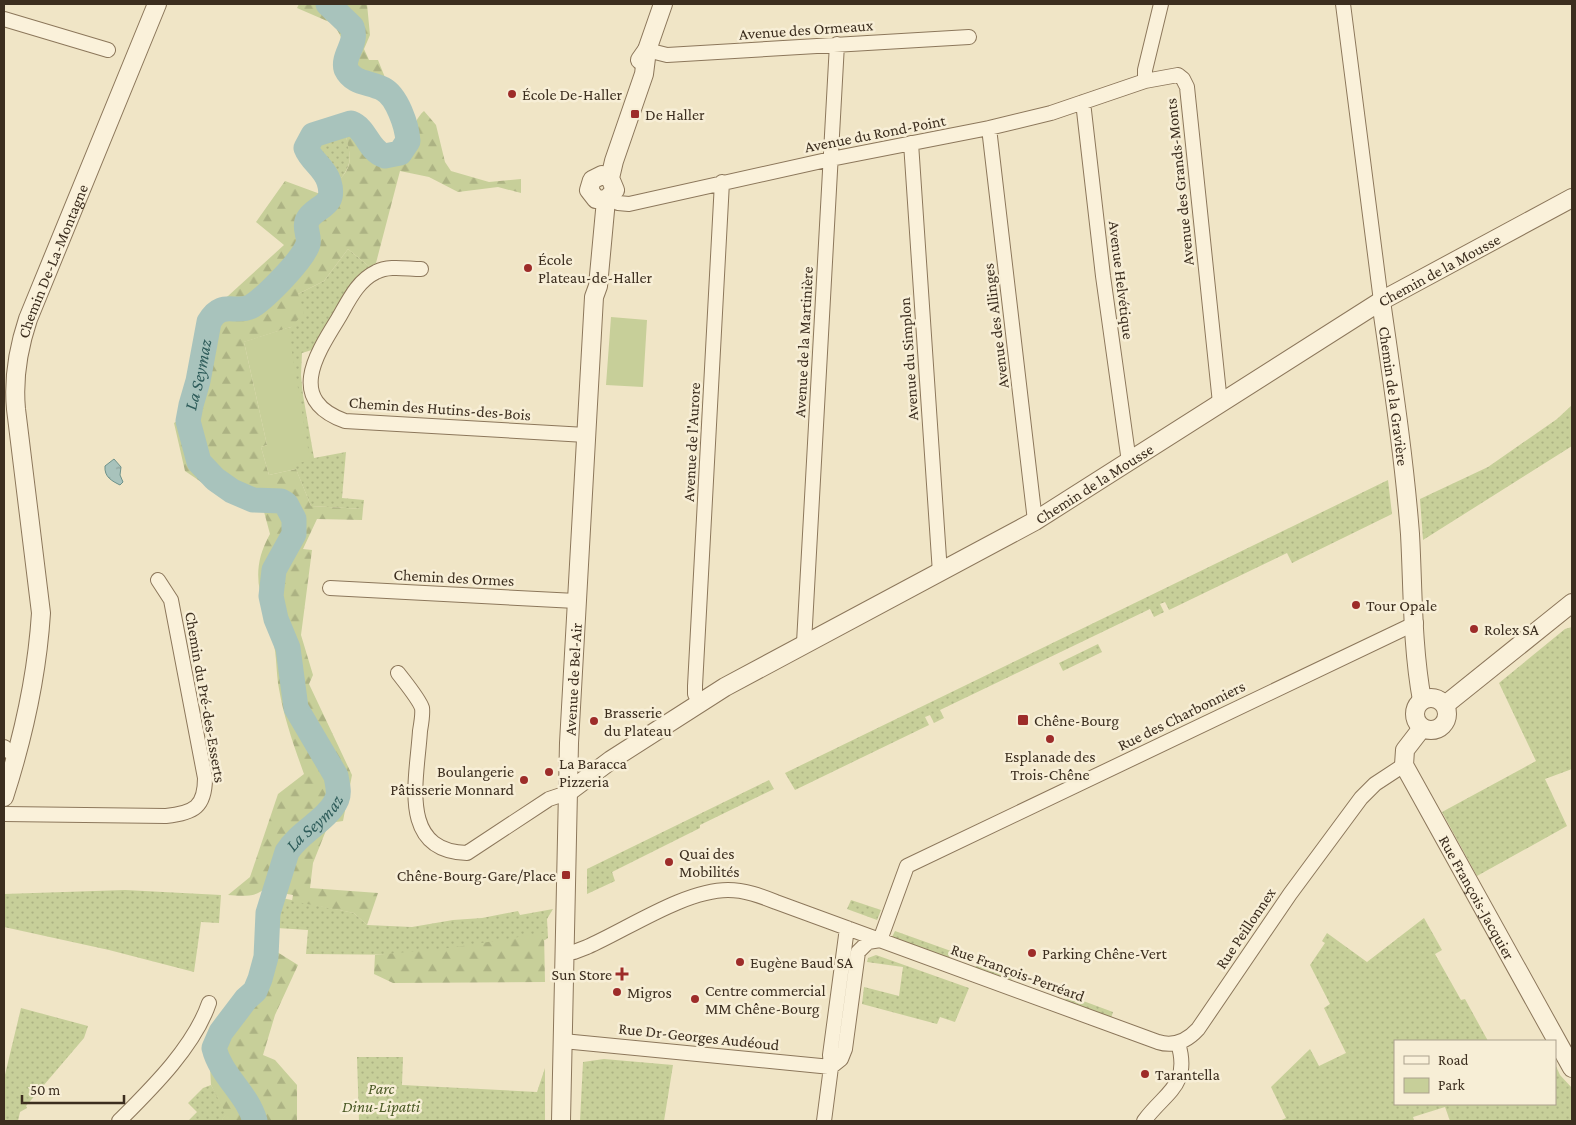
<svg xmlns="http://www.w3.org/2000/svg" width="1576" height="1125" viewBox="0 0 1576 1125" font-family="'Crimson Pro',serif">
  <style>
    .green { fill: url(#green-dots) }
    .forest { fill: url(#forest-firs) }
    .pitch { fill: #c7cf99 }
    .water { fill: url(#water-ripples); stroke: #6e928a }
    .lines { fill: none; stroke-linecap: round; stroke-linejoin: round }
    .river { stroke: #a8c3bc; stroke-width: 25 }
    .minor-casing { stroke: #8c775b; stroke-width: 16 }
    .tertiary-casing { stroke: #8c775b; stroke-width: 20 }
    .minor { stroke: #faf1da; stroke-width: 14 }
    .tertiary { stroke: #faf1da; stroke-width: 18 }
    .poi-dot { fill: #9d2c29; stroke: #f7eed6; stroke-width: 2 }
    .labels { text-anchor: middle; stroke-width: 5; stroke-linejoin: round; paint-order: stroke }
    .street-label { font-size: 16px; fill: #3c2e1f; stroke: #f7eed6 }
    .poi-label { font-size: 16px; fill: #3c2e1f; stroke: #f7eed6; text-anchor: start }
    .park-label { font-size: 16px; font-style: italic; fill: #4a5925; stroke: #f7eed6 }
    .water-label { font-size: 18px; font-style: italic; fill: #2e5c5a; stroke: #f7eed6 }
  </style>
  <defs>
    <pattern id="green-dots" width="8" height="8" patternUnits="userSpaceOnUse" patternTransform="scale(1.25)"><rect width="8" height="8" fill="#c7cf99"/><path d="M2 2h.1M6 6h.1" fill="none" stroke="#acb283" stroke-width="1.8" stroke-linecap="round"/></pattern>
    <pattern id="forest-firs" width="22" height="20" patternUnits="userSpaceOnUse" patternTransform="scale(1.25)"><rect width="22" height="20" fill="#c7cf99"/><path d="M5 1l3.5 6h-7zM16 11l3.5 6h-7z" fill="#acb283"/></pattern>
    <pattern id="water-ripples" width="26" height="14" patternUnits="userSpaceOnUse" patternTransform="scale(1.25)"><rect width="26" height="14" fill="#a8c3bc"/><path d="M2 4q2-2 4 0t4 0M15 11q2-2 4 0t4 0" fill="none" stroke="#8a9f98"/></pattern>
  </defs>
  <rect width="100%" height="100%" fill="#f0e5c6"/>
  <path class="green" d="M 344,130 C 351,153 355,166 335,184 C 334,167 317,161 310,146 L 311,143 L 322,134 Z
    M 348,249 L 371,268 L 315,349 L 302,353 L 301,375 L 303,395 L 314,458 L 346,452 L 342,498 L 364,500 L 363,509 L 311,506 L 244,342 L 291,327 L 298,294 L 324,281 Z
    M 1572,405 L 1572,446 L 1423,540 L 1420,499 L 1488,467 L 1557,419 Z
    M 1388,480 L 1392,514 L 1292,563 L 1287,553 L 1169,610 L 1165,602 L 1160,604 L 1164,612 L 1154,617 L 1150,609 L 940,710 L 944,718 L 934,723 L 930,715 L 925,717 L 929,725 L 795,790 L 785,773 Z
    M 1572,627 L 1572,769 L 1545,779 L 1567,826 L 1477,876 L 1442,812 L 1536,761 L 1499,683 L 1565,629 Z
    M 1098,644 L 1102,652 L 1063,671 L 1059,663 Z
    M 769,780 L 774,789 L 700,825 L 700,828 L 612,872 L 615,881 L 587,894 L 587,869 Z
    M 125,890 L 221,895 L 219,923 L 201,922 L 194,972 L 109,950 L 4,927 L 4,894 Z
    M 282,898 L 354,913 L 367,925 L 412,927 L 453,920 L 482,918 L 518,911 L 520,915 L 553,909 L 547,919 L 548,938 L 545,940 L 420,955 L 306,954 L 308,930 L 277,928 Z
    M 851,900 L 881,910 L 877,920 L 847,909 Z
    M 1424,918 L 1442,950 L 1435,954 L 1461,1000 L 1465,999 L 1488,1041 L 1395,1041 L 1395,1104 L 1555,1104 L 1555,1064 L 1560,1075 L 1572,1088 L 1572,1121 L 1450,1121 L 1445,1107 L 1413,1117 L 1414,1120 L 1409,1121 L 1279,1121 L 1286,1118 L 1271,1087 L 1310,1049 L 1319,1066 L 1346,1053 L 1324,1008 L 1330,1004 L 1310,965 L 1325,943 L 1322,941 L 1327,933 L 1367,962 Z
    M 895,931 L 951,951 L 949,958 L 892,937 Z
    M 876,955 L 969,988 L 955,1022 L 940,1017 L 937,1024 L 862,1004 L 864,987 L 899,996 L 903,967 L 867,962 L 868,958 Z
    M 978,961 L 1013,974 L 1011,981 L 975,968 Z
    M 1067,995 L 1113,1012 L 1111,1018 L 1065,1001 Z
    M 21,1008 L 88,1026 L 84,1038 L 26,1106 L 27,1108 L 20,1112 L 18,1121 L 4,1121 L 4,1079 Z
    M 357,1057 L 403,1057 L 402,1085 L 537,1092 L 545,1068 L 545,1121 L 359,1121 Z
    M 604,1059 L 673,1065 L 664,1121 L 580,1121 L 583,1062 Z
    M 211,1085 L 227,1114 L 221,1121 L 188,1121 L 197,1112 L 188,1103 L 203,1088 Z"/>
  <path class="forest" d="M 299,4 L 367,4 L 370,35 L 364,49 L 369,60 L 378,60 L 388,85 L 385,86 C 373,81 351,76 350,61 L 336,54 L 342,39 L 334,24 L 297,8 Z
    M 424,111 L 436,125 L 445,162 L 451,171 L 489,182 L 521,179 L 521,193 L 498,187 L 458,192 L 429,177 L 400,171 L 376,263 L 371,268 L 348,249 L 324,281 L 298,294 L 304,313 L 291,327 L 244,342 L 267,445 L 261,447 L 269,475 L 296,469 L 311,506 L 363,509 L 362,520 L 317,519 L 303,549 L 312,550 L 301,635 L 313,675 L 309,684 L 352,775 L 343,821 L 329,823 L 313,863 L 310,888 L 378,893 L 367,925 L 354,913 L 292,901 L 293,895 L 270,891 L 272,885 L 270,882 L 264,886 L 265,888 C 256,898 240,896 228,895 L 250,877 L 278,794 L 304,774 C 294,746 284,718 279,689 C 276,673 277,656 273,640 C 263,599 247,575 270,534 L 263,508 L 232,503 L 185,471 L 174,423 L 183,417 L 198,319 L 228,296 L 284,245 L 256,222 L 285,181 L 323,195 C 351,170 355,167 344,130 L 351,127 C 368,132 369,170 398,158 C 413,144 410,123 424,111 Z
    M 544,933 L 545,982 L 393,983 L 374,974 L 375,955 L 450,948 Z
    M 274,950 L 298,965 L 275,1015 L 263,1055 L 275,1060 L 297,1085 L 297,1121 L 221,1121 L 226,1114 L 211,1085 L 209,1050 L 230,1009 L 246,996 Z"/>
  <path class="pitch" d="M 611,317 L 647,320 L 643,387 L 606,385 Z
    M 288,328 L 310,460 L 296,464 L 296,469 L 269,475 L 261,447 L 267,445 L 244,342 Z"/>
  <path class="water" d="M 114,459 L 121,467 L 120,475 L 123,482 L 120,485 C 112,481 104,477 105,466 Z"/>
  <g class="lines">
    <path class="river" id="s1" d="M 255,1121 C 247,1093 221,1076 214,1048 L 221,1032 L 246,999 L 255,991 L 260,979 L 266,957 L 268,913 L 287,852 C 299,832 328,820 337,799 C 340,792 337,783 336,776 L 296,708 L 288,648 L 276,619 L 271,596 L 274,570 L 294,534 L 294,519 L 286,504 L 281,501 L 253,500 L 232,491 L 215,479 L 199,462 L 188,421 L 191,405 L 198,381 L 209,322 C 222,299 235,315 252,306 C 266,297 303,260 308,244 C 310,237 304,228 307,221 C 314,205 337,209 329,182 C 325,168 311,161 306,148 L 313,135 L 351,123 C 367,129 368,151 385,156 L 400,153 L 408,141 C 407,126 397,96 383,89 C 370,82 353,84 346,69 C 343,59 352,48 353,39 C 354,35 353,30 352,27 L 328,4"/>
    <g class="minor-casing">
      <path id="minor" d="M 1343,4 L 1381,301
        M 4,19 L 108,50
        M 647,50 L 667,55 L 969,37
        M 1145,81 L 1145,70 L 1161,4
        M 1083,102 L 1103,276 L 1129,462
        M 989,128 L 1035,521
        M 911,143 L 940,573
        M 609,198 L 618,203 L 629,204 L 831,159 L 989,128 L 1051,113 L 1145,81 L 1178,75 L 1183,79 L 1187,87 L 1220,403
        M 421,269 C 407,269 389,265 376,272 C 357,281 348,302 338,319 C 315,356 287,400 345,421 L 586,435
        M 330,588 L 576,601
        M 804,643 L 837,44
        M 398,673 C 404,681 419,699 422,708 C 423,714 421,725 420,731 C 417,779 398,851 467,853 L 549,799 L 567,793
        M 699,702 L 695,694 L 695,686 L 722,182
        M 4,747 L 16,757
        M 4,814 L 166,816 C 194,813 205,807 205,778 L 171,600 L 158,580
        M 565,951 L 574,952 L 587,947 C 628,929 685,890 728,890 C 745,890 761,896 776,902 L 1158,1042 C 1174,1047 1187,1041 1198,1029 L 1290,894 L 1361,798 L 1375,784 L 1404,765
        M 563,1041 L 831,1067
        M 831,1067 L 841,1059 L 845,1049 L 858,952 L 868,942 L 880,940 L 907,866 L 1416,623
        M 119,1121 C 151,1089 194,1047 209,1003
        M 824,1121 L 831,1067 L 830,1055 L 847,928
        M 1144,1121 C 1165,1092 1191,1086 1178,1043"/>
    </g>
    <g class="tertiary-casing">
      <g id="tertiary">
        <path d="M 640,60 L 647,50 L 663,4"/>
        <path d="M 610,178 L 602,175 L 592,180 L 589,190 L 596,199 L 606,200 L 615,190 L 610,178 L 614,161 L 644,74 L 647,50"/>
        <path id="s2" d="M 1381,301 C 1392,378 1404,456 1410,534 C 1413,588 1412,646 1422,700"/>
        <circle cx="1431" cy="714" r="16"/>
        <path d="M 1445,705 L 1572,603"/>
        <path id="s3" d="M 1422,728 L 1405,750 L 1404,765 L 1572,1068"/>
        <path id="s4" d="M 567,793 L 611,760 L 725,687 L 1035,521 L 1381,301 L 1572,198"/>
        <path id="s5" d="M 4,797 C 23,738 37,676 41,613 L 16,409 C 13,377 18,349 28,319 L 157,4"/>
        <path id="s6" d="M 561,1121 L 569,743 L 594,297 L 598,286 L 606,200"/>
      </g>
    </g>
    <use href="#minor" class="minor"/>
    <use href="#tertiary" class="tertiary"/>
  </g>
  <g class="poi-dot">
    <circle cx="512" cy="94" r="5"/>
    <rect x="630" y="109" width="10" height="10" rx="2.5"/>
    <circle cx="528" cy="268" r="5"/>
    <circle cx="1356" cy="605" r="5"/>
    <circle cx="1474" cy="629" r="5"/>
    <rect x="1017" y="714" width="12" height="12" rx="2.5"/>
    <circle cx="594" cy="721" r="5"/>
    <circle cx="1050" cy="739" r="5"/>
    <circle cx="549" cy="772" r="5"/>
    <circle cx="524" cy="780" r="5"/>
    <circle cx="669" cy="862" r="5"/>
    <rect x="561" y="870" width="10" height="10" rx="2.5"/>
    <circle cx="1032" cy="953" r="5"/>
    <circle cx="740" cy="962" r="5"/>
    <path d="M619.5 966.5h5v5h5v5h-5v5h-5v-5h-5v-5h5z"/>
    <circle cx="617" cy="992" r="5"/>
    <circle cx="695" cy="999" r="5"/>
    <circle cx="1145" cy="1074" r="5"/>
  </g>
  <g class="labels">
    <g class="street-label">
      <text transform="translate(806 29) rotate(-4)" y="6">Avenue des Ormeaux</text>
      <text transform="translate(875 133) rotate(-11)" y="6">Avenue du Rond-Point</text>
      <text transform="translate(1179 182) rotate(-96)" y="6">Avenue des Grands-Monts</text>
      <text dy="6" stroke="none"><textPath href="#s5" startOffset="548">Chemin De-La-Montagne</textPath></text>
      <text dy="6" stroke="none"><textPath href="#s4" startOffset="1018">Chemin de la Mousse</textPath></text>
      <text transform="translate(1122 280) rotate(83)" y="6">Avenue Helvétique</text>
      <text transform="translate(995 326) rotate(-97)" y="6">Avenue des Allinges</text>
      <text transform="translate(803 342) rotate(-87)" y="6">Avenue de la Martinière</text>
      <text transform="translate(908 359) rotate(-94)" y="6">Avenue du Simplon</text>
      <text dy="6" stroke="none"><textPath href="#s2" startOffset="96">Chemin de la Gravière</textPath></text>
      <text transform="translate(440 408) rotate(4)" y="6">Chemin des Hutins-des-Bois</text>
      <text transform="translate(691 442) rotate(-87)" y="6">Avenue de l'Aurore</text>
      <text dy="6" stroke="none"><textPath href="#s4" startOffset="612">Chemin de la Mousse</textPath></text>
      <text transform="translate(454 577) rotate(3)" y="6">Chemin des Ormes</text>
      <text dy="6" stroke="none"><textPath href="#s6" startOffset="442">Avenue de Bel-Air</textPath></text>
      <text transform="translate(206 697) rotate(80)" y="6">Chemin du Pré-des-Esserts</text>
      <text transform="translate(1181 715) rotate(-26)" y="6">Rue des Charbonniers</text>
      <text dy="6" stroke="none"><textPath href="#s3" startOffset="194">Rue François-Jacquier</textPath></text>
      <text transform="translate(1245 928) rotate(-56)" y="6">Rue Peillonnex</text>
      <text transform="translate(1018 972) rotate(20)" y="6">Rue François-Perréard</text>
      <text transform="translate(699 1036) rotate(6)" y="6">Rue Dr-Georges Audéoud</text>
    </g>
    <g class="poi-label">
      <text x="522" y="100">École De-Haller</text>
      <text x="645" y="120">De Haller</text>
      <text x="538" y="265">École<tspan x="538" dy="18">Plateau-de-Haller</tspan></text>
      <text x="1366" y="611">Tour Opale</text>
      <text x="1484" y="635">Rolex SA</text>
      <text x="604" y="718">Brasserie<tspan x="604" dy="18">du Plateau</tspan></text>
      <text x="1034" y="726">Chêne-Bourg</text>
      <text x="1050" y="762" text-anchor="middle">Esplanade des<tspan x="1050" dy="18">Trois-Chêne</tspan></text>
      <text x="559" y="769">La Baracca<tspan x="559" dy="18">Pizzeria</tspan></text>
      <text x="514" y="777" text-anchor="end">Boulangerie<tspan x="514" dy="18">Pâtisserie Monnard</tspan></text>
      <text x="679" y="859">Quai des<tspan x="679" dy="18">Mobilités</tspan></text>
      <text x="556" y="881" text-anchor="end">Chêne-Bourg-Gare/Place</text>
      <text x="1042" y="959">Parking Chêne-Vert</text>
      <text x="750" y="968">Eugène Baud SA</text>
      <text x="612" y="980" text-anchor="end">Sun Store</text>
      <text x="705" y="996">Centre commercial<tspan x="705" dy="18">MM Chêne-Bourg</tspan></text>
      <text x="627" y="998">Migros</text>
      <text x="1155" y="1080">Tarantella</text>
    </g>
    <g class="park-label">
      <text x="381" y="1094">Parc<tspan x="381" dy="18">Dinu-Lipatti</tspan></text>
    </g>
    <g class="water-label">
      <text dy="6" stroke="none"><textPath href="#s1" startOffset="880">La Seymaz</textPath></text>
      <text dy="6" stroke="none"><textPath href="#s1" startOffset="339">La Seymaz</textPath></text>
    </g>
  </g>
  <rect width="1576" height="1125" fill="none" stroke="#3c2e1f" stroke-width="10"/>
  <rect x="1394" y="1040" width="162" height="65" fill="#f7eed6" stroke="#aca18d"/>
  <rect x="1404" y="1056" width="25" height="8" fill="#faf1da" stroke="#aca18d"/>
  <text x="1438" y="1065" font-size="15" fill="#3c2e1f">Road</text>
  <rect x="1404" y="1078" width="25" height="15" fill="#c7cf99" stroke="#aca18d"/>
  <text x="1438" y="1090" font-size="15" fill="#3c2e1f">Park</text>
  <path d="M22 1095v8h102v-8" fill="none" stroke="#3c2e1f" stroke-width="2.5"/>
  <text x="30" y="1095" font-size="15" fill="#3c2e1f" stroke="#f7eed6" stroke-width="4" paint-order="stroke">50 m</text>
</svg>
